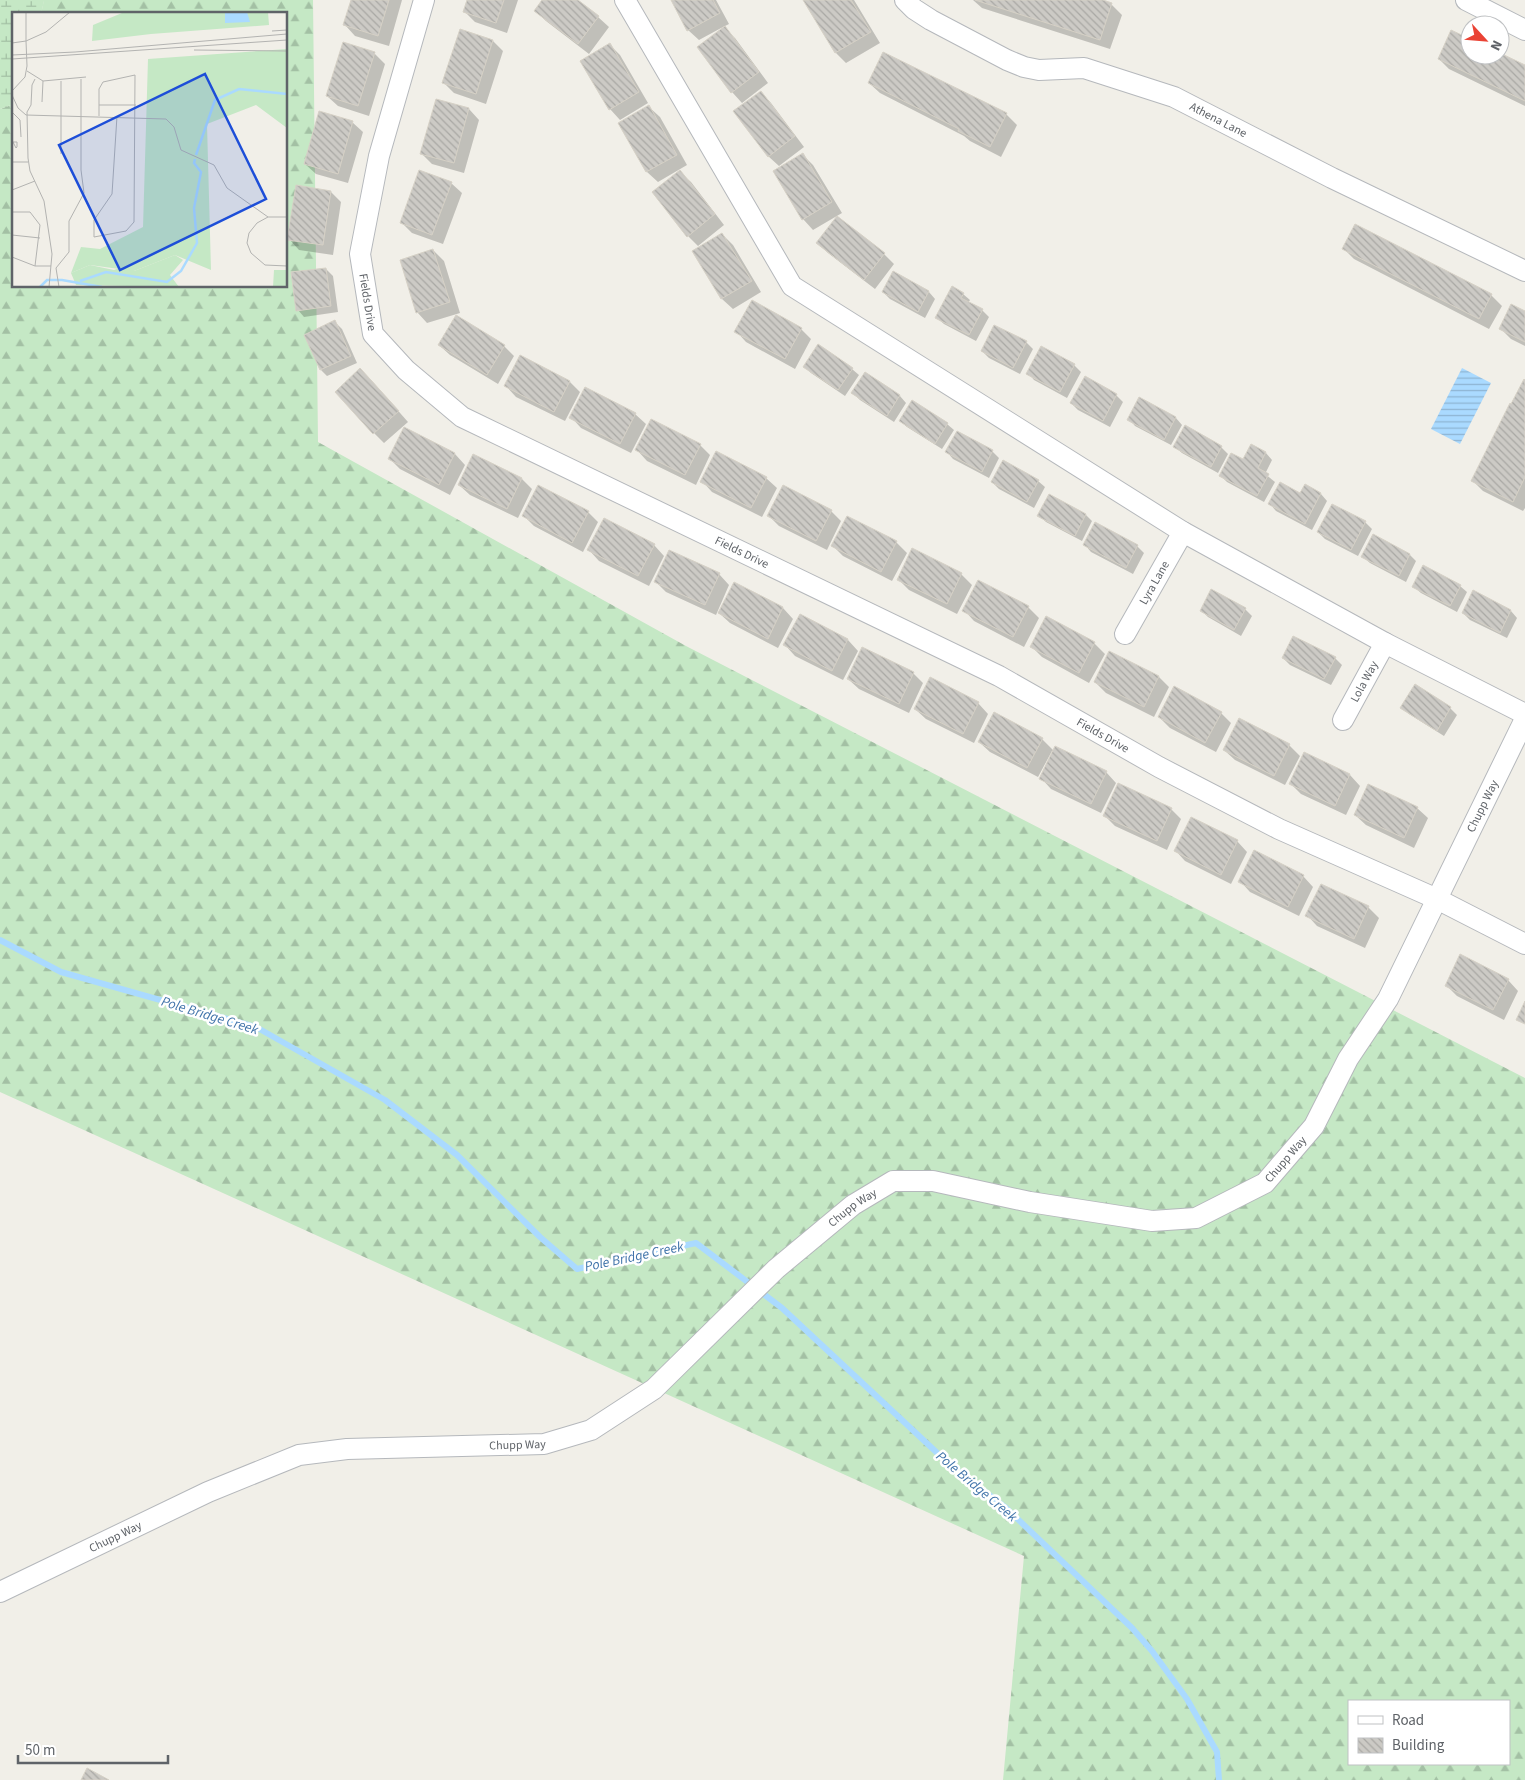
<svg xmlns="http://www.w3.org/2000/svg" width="1525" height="1780" viewBox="0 0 1525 1780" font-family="'Source Sans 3',sans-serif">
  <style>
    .forest { fill: url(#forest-firs); fill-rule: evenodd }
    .wetland { fill: url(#wetland-marsh) }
    .water { fill: url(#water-rules) }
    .shadow { fill: #0003 }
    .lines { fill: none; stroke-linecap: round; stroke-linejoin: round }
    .stream { stroke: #aadaff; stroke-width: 6 }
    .building { fill: url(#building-back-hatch); stroke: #d6d1c6 }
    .minor-casing { stroke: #b5b8bc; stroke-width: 22 }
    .minor { stroke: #fff; stroke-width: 20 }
    .labels { text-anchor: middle; stroke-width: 5; stroke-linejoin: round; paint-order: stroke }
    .street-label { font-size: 12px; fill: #5f6368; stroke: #fff }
    .water-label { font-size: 14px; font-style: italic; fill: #4174aa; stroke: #fff }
    .inset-river { fill: none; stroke: #aadaff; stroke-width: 2.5 }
    .inset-road { fill: none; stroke: #b3b3b1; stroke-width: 1 }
    .view { fill: #1d4ed8; fill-opacity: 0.15; stroke: #1d4ed8; stroke-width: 2.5 }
    .inset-edge { fill: none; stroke: #5f6368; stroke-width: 2.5 }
  </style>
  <defs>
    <pattern id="forest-firs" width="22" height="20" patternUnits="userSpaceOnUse" patternTransform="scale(1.25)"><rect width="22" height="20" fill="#c5e8c5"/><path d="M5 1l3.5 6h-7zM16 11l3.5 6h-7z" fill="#a3c0a4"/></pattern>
    <pattern id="wetland-marsh" width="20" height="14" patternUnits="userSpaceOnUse" patternTransform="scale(1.25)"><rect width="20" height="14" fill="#c5e8c5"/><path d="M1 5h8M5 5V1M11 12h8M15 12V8" fill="none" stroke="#a3c0a4"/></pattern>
    <pattern id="water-rules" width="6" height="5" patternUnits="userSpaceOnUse" patternTransform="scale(1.25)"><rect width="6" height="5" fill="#aadaff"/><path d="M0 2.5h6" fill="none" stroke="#8eb4d2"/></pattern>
    <pattern id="building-back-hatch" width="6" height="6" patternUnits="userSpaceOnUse" patternTransform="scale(1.25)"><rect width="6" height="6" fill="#cccac5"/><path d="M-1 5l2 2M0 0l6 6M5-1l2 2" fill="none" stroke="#a9a8a4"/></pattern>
  </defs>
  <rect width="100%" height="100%" fill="#f1efe8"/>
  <path class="forest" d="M 44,0 L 313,0 L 318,442 L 686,646 L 1525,1078 L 1525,1780 L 1003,1780 L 1024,1556 L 0,1092 L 0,109 L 14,104 L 14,286 L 286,286 L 286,14 L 41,14 ZM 1349,1701 L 1509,1701 L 1509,1764 L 1349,1764 Z"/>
  <path class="wetland" d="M 0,0 L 44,0 L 44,1 L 41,14 L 14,14 L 14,104 L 0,109 Z"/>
  <path class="water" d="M 1462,368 L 1491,383 L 1460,444 L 1431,429 Z"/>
  <path class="shadow" d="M 352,0 L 402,0 L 389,46 L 355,36 L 345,25 Z
    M 469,0 L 518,0 L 507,33 L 475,22 L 465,12 Z
    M 544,0 L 576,0 L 598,17 L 609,27 L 589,54 L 546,21 L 536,11 Z
    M 672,0 L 716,0 L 729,24 L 723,27 L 735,38 L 768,83 L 742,103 L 732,92 L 723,27 L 699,40 L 688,30 Z
    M 805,0 L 854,0 L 880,43 L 846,63 L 836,53 Z
    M 973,0 L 1098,0 L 1111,4 L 1122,15 L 1110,49 L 982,8 Z
    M 461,30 L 493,41 L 503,51 L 486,104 L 454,93 L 443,82 Z
    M 1470,40 L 1470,55 L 1500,55 L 1525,67 L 1525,106 L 1449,69 L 1439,59 Z
    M 610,45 L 620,55 L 648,103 L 620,120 L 610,109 Z
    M 374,53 L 385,64 L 369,116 L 338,106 L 327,96 Z
    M 869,83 L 1006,114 L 1017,125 L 1001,157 L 970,141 L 964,136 L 880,93 Z
    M 761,92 L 771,103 L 804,147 L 779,166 L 768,156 Z
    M 437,100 L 469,109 L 479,120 L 464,173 L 432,164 L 421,153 Z
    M 649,107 L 660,117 L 687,165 L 658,182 L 647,172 L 620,124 Z
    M 352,122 L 363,132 L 348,183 L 316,174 L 305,164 Z
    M 803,155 L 813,165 L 842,213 L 813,230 L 803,219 Z
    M 680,172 L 691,182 L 724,225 L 698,246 L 688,236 Z
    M 451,183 L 462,193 L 443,244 L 412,233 L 401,222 Z
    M 331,192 L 341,202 L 333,255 L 299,250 L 289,239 Z
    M 722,234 L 733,245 L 761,292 L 733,309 L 722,299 L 694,252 Z
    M 818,243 L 884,254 L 894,264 L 875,289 L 828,253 Z
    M 1344,249 L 1491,295 L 1502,306 L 1489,329 L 1354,259 Z
    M 433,250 L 444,261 L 460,313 L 427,323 L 417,312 Z
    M 326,269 L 333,276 L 338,312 L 304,317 L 298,310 Z
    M 894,273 L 929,292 L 935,299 L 925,318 L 890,299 L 883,292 Z
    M 963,294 L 970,300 L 968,303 L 982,310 L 989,317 L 976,341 L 944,324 L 937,318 Z
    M 1525,312 L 1525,346 L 1511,339 L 1500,328 Z
    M 335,322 L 342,329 L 357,363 L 327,376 L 321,370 Z
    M 801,329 L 811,339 L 795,369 L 746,342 L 736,331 Z
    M 1026,342 L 1033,349 L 1020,374 L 989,358 L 982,351 Z
    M 439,345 L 504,346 L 514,356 L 498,384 L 450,355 Z
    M 1074,365 L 1081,372 L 1067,398 L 1034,380 L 1028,373 Z
    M 804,366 L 852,369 L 859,375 L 845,396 L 811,373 Z
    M 865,374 L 900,396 L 906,403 L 894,422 L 860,400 L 853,393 Z
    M 371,380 L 408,422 L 384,443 L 374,433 Z
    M 1525,381 L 1525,508 L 1523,511 L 1483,491 L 1472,480 Z
    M 570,382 L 580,392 L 565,421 L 516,397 L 506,386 Z
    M 1116,395 L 1123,402 L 1110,427 L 1078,410 L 1071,403 Z
    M 1139,399 L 1176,418 L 1182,425 L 1171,445 L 1135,426 L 1129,419 Z
    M 635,414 L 646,424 L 631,453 L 581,428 L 571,417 Z
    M 900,421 L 947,424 L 954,430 L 942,449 L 907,427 Z
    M 404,428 L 455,454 L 465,465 L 450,495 L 400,469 L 389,458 Z
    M 957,432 L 992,451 L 999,458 L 989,478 L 953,459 L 947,452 Z
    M 700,445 L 710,455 L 696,485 L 647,461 L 637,450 Z
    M 1252,445 L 1266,453 L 1272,460 L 1265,474 L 1275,482 L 1264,502 L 1227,482 L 1221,476 L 1243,461 Z
    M 1175,447 L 1221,447 L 1228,454 L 1218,473 L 1182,453 Z
    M 473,456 L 522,479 L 532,489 L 518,518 L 470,495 L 459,485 Z
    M 766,478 L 777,488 L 762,517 L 712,492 L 702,481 Z
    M 1038,481 L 1045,487 L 1034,508 L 999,489 L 992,482 Z
    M 1305,486 L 1321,494 L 1327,501 L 1312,530 L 1276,511 L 1270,504 L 1301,494 Z
    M 1332,505 L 1365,522 L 1372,529 L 1358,556 L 1325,539 L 1318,532 Z
    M 831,511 L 841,521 L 827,550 L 779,526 L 769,516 Z
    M 588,512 L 598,522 L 583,552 L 534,526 L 524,516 Z
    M 1039,515 L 1086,515 L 1092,521 L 1082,541 L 1046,522 Z
    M 1374,536 L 1410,555 L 1416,561 L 1406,582 L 1370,563 L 1363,557 Z
    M 896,542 L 907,553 L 892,581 L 843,556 L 833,546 Z
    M 654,545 L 664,556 L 649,586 L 599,561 L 589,550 Z
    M 1085,545 L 1137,546 L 1144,553 L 1133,574 L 1091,552 Z
    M 913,550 L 961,574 L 972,585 L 957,614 L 909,590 L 898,579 Z
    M 719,574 L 729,585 L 716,615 L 666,592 L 656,582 Z
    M 979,582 L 1028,607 L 1039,618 L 1024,647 L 974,621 L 964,610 Z
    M 734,584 L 783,608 L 793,619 L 778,648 L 730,623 L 719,613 Z
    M 1460,586 L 1467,592 L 1457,612 L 1421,593 L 1414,587 Z
    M 1474,592 L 1511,611 L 1517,618 L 1507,638 L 1470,620 L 1463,613 Z
    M 1245,609 L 1252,616 L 1241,636 L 1208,617 L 1201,610 Z
    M 800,615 L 848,640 L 858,651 L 843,680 L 795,656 L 785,645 Z
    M 1047,618 L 1094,643 L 1105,654 L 1089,683 L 1042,657 L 1031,646 Z
    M 1110,653 L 1159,677 L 1169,687 L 1154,717 L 1106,693 L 1095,682 Z
    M 1283,658 L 1335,658 L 1342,665 L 1331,685 L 1290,665 Z
    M 913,673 L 923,683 L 909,713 L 859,689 L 848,679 Z
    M 1415,686 L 1450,708 L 1457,715 L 1444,736 L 1409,714 L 1402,707 Z
    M 978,703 L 988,714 L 974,743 L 926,719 L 915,709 Z
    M 1221,713 L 1231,723 L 1216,752 L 1170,728 L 1159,717 Z
    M 1042,739 L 1054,751 L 1106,772 L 1116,783 L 1101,813 L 1051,789 L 1041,778 L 1054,752 L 1052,751 L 1038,777 L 990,752 L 979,742 Z
    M 1289,745 L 1300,756 L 1285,785 L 1235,760 L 1224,750 Z
    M 1304,754 L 1350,775 L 1360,786 L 1346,815 L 1301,794 L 1290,783 Z
    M 1417,808 L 1428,818 L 1414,848 L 1366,825 L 1355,815 Z
    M 1171,809 L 1181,819 L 1167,850 L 1115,826 L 1105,816 Z
    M 1237,841 L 1247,852 L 1231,884 L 1185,861 L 1175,850 Z
    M 1303,876 L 1313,887 L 1299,916 L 1250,892 L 1240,881 Z
    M 1368,907 L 1379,918 L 1365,948 L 1317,926 L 1307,915 Z
    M 1508,980 L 1518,991 L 1504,1020 L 1457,996 L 1446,985 Z"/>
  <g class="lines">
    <path class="stream" d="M 0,940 L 61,972 L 256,1027 L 385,1100 L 457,1155 L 540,1237 L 577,1269 L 696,1243 L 782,1308 L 948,1463 L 1005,1507 L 1132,1628 L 1152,1651 L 1187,1699 L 1217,1752 L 1219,1780"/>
  </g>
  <path class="building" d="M 351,0 L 389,0 L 378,36 L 343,25 Z
    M 467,0 L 504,0 L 496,23 L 463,12 Z
    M 542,0 L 578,0 L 599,16 L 578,44 L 534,11 Z
    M 671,0 L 713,0 L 720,13 L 687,31 Z
    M 803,0 L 851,0 L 871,32 L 835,53 Z
    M 975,0 L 1103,0 L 1112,3 L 1100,40 Z
    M 725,26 L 759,72 L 731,93 L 697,47 Z
    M 460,29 L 493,40 L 476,94 L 442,83 Z
    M 1451,30 L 1470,39 L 1470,55 L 1500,55 L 1500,53 L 1525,65 L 1525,101 L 1438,59 Z
    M 343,42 L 375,52 L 358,106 L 326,96 Z
    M 610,43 L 639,92 L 609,110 L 580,61 Z
    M 883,52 L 1007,113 L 990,147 L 958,131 L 959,129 L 868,83 Z
    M 761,91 L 795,136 L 768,157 L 733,111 Z
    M 436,99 L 469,108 L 454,163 L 420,154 Z
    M 649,105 L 677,155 L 646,172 L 618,123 Z
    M 319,111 L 353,121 L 338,174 L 304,164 Z
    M 803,153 L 832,202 L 802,220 L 773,171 Z
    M 419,170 L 452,182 L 432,235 L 400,223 Z
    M 680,170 L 715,214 L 687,237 L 652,192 Z
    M 296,185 L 331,191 L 323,245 L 287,240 Z
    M 837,216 L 885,253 L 864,280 L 816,243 Z
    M 1355,224 L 1492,294 L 1479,319 L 1342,249 Z
    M 722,233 L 752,281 L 721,299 L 692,251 Z
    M 433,249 L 450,302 L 416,313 L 400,260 Z
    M 326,268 L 331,306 L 296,311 L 291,272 Z
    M 893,271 L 929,291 L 918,312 L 882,292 Z
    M 952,286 L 964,293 L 961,298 L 983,309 L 969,335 L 935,318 Z
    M 752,300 L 802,328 L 785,359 L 734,332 Z
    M 1511,304 L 1525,311 L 1525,342 L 1499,329 Z
    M 456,315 L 505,345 L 487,375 L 438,345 Z
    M 335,320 L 351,356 L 320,370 L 304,335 Z
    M 994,325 L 1027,341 L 1013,368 L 981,351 Z
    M 818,344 L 853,368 L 838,390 L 803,367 Z
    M 1041,346 L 1075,364 L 1060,392 L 1026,374 Z
    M 520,355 L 570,381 L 554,412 L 504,386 Z
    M 360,368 L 399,411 L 373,434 L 335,392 Z
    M 865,372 L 900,395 L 887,416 L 851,393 Z
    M 1085,376 L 1117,394 L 1103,421 L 1070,403 Z
    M 1524,379 L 1525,380 L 1525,477 L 1513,502 L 1471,481 L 1510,403 L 1511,404 Z
    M 585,387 L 636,413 L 620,444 L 569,418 Z
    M 1139,397 L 1176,417 L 1164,440 L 1127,420 Z
    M 912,400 L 948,423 L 935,444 L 899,421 Z
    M 651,419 L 701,444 L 685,475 L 635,450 Z
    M 1185,425 L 1222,446 L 1211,467 L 1173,447 Z
    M 404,427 L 455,453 L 439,485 L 388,459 Z
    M 957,431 L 993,450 L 982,472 L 945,452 Z
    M 1251,444 L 1266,452 L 1258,468 L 1269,474 L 1257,496 L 1219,476 L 1231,453 L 1243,459 Z
    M 716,451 L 767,477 L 751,508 L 700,482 Z
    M 473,454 L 522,478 L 507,509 L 458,485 Z
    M 1003,460 L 1039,480 L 1027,502 L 991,482 Z
    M 1280,482 L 1300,493 L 1305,484 L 1321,493 L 1305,524 L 1268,504 Z
    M 538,485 L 589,511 L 572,543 L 522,516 Z
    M 783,485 L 832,510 L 816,541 L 767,516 Z
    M 1049,494 L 1086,514 L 1075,536 L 1037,516 Z
    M 1332,504 L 1366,521 L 1351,550 L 1317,532 Z
    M 847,516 L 897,541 L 881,572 L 831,546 Z
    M 604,518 L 655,544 L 638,576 L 587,550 Z
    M 1095,522 L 1138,545 L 1126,568 L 1083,545 Z
    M 1373,534 L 1410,554 L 1399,576 L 1361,557 Z
    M 912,548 L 962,573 L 947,604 L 897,580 Z
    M 669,550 L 720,573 L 705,605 L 654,582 Z
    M 1423,565 L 1461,585 L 1450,606 L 1412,587 Z
    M 978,580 L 1029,606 L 1013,637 L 962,611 Z
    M 734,582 L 783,607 L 768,639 L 718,613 Z
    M 1211,589 L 1246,608 L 1234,630 L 1200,611 Z
    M 1473,590 L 1511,610 L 1500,633 L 1462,613 Z
    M 800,614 L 848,639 L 832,671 L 783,645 Z
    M 1046,616 L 1095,642 L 1079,673 L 1030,647 Z
    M 1293,636 L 1336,657 L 1324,679 L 1282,658 Z
    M 862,647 L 914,672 L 899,704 L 847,679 Z
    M 1109,651 L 1159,676 L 1144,707 L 1094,682 Z
    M 930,677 L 979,702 L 963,734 L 914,709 Z
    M 1415,684 L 1451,707 L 1437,731 L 1400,708 Z
    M 1174,686 L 1222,712 L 1205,743 L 1158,717 Z
    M 994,712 L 1043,738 L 1027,768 L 978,742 Z
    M 1239,718 L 1290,744 L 1274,776 L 1223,750 Z
    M 1055,746 L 1107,771 L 1091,804 L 1039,779 Z
    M 1304,752 L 1350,774 L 1335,806 L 1289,784 Z
    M 1118,783 L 1172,808 L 1157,841 L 1103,816 Z
    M 1368,784 L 1418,807 L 1404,838 L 1354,815 Z
    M 1191,817 L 1238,840 L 1221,875 L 1174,851 Z
    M 1254,850 L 1304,875 L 1288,907 L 1238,882 Z
    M 1321,884 L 1369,906 L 1354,939 L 1305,916 Z
    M 1460,954 L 1509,979 L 1493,1010 L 1445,986 Z
    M 1525,1001 L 1525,1024 L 1516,1020 Z
    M 87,1768 L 109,1780 L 81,1780 Z"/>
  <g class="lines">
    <g class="minor-casing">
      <g id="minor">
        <path id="s1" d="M 424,0 L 379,156 L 360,254 L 373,334 L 406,370 L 462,417 L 999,676 L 1159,767 L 1279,829 L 1437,899 L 1525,944"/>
        <path d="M 625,0 L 792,286 L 1183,532 L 1385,643 L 1525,714"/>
        <path id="s2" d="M 905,0 L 914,9 L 931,20 L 1007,60 L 1024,67 L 1039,70 L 1084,68 L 1174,97 L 1332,178 L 1525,271"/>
        <path d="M 1466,0 L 1525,30"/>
        <path id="s3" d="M 1125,634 L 1183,532"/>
        <path id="s4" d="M 1343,720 L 1385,643"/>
        <path id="s5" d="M 0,1592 L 208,1492 L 299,1455 L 347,1449 L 544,1444 L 591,1430 L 654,1389 L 776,1269 L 853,1205 L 893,1181 L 933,1181 L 1030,1202 L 1152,1221 L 1196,1218 L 1265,1183 L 1314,1126 L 1348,1059 L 1388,999 L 1525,719"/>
      </g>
    </g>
    <use href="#minor" class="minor"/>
  </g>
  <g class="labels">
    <g class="street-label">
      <text dy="4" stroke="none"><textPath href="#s2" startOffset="342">Athena Lane</textPath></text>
      <text dy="4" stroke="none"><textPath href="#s1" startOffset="311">Fields Drive</textPath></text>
      <text dy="4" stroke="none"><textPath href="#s1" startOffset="776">Fields Drive</textPath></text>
      <text dy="4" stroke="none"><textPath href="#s3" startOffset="59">Lyra Lane</textPath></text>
      <text dy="4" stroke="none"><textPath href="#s4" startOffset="44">Lola Way</textPath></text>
      <text dy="4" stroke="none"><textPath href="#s1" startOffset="1181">Fields Drive</textPath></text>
      <text dy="4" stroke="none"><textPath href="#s5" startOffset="1838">Chupp Way</textPath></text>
      <text dy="4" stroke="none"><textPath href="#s5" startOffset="1432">Chupp Way</textPath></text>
      <text dy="4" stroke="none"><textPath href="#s5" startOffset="968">Chupp Way</textPath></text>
      <text dy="4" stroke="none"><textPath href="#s5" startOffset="548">Chupp Way</textPath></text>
      <text dy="4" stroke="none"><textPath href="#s5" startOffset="128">Chupp Way</textPath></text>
    </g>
    <g class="water-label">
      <text transform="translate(210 1015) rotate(17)" y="5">Pole Bridge Creek</text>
      <text transform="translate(634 1256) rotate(-12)" y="5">Pole Bridge Creek</text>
      <text transform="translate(977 1486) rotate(40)" y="5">Pole Bridge Creek</text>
    </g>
  </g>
  <g transform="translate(12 12)">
    <rect width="275" height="275" fill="#f1efe8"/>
    <path d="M 139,0 L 139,22 L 80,29 L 81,13 L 110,1 ZM 275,37 L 275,116 L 244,93 L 195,112 L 199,258 L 163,243 L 122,259 L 78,253 L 59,261 L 69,235 L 88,237 L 131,215 L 136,47 ZM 262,258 L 275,258 L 275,275 L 261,275 Z" fill="#c5e8c5"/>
    <path d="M 163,243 L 171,248 L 158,263 L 167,275 L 64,273 L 59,261 L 78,253 L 102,258 L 115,253 L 122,259 Z" fill="#c5e8c5"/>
    <path d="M 256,0 L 257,13 L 139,22 L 139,1 Z" fill="#c5e8c5"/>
    <path d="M 213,0 L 235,0 L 238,10 L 213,11 Z" fill="#aadaff"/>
    <path class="inset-river" d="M 184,143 L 203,88 L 227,77 L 275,82M 68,269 L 94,260 L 155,270 L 169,259 L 185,231 L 182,196 L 189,160 L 182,151 L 183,147M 28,275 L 35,268 L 50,268 L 90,275"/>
    <path class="inset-road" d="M 14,0 L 14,29 L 34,20 L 58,0M 260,19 L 275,18M 0,31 L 14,29 L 15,54 L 13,65 L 0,79M 182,38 L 275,39M 0,43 L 63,40 L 275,22M 0,47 L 275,28M 15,59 L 31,69 L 74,65M 23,67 L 20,73 L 19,93 L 15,100 L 16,146 L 18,159 L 32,189 L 40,242 L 37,275M 0,83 L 6,96 L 14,103 L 154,107 L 162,115 L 169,138 L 202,153 L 215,176 L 256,205M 30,90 L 31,69M 87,93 L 124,93M 0,100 L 8,108 L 9,125M 87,104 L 87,77 L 91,70 L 123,63 L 122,210 L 114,219 L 82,225 L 82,208 L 100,182 L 105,104M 1,130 L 5,130 L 5,135 L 4,136 ZM 49,142 L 49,69M 0,150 L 16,150M 0,178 L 23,169M 0,200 L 18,200 L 28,213 L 23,254M 275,205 L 256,205 L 245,211 L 237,221 L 235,231 L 239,241 L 253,253 L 275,254M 0,223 L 28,226M 0,245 L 23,254 L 39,254M 47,275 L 44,256 L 57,240 L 57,209 L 72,181 L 69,158 L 69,67"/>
    <path class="view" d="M 193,62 L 254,187 L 108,258 L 47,133 Z"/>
    <rect width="275" height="275" class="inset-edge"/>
  </g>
  <rect x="1348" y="1700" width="162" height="65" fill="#ffffff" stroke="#bfc1c3"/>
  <rect x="1358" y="1716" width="25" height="8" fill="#ffffff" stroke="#bfc1c3"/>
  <text x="1392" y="1725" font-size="15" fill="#5f6368">Road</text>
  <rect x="1358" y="1738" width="25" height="15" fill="url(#building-back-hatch)" stroke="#bfc1c3"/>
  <text x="1392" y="1750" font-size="15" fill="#5f6368">Building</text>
  <g transform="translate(1485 40) rotate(116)"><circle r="24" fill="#ffffff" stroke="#bfc1c3"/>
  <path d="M0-4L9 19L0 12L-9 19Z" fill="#ea4335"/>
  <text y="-8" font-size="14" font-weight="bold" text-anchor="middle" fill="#5f6368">N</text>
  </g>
  <path d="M18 1755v8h150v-8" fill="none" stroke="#5f6368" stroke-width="2.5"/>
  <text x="25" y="1755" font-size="15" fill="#5f6368" stroke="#ffffff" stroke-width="4" paint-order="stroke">50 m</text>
</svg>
